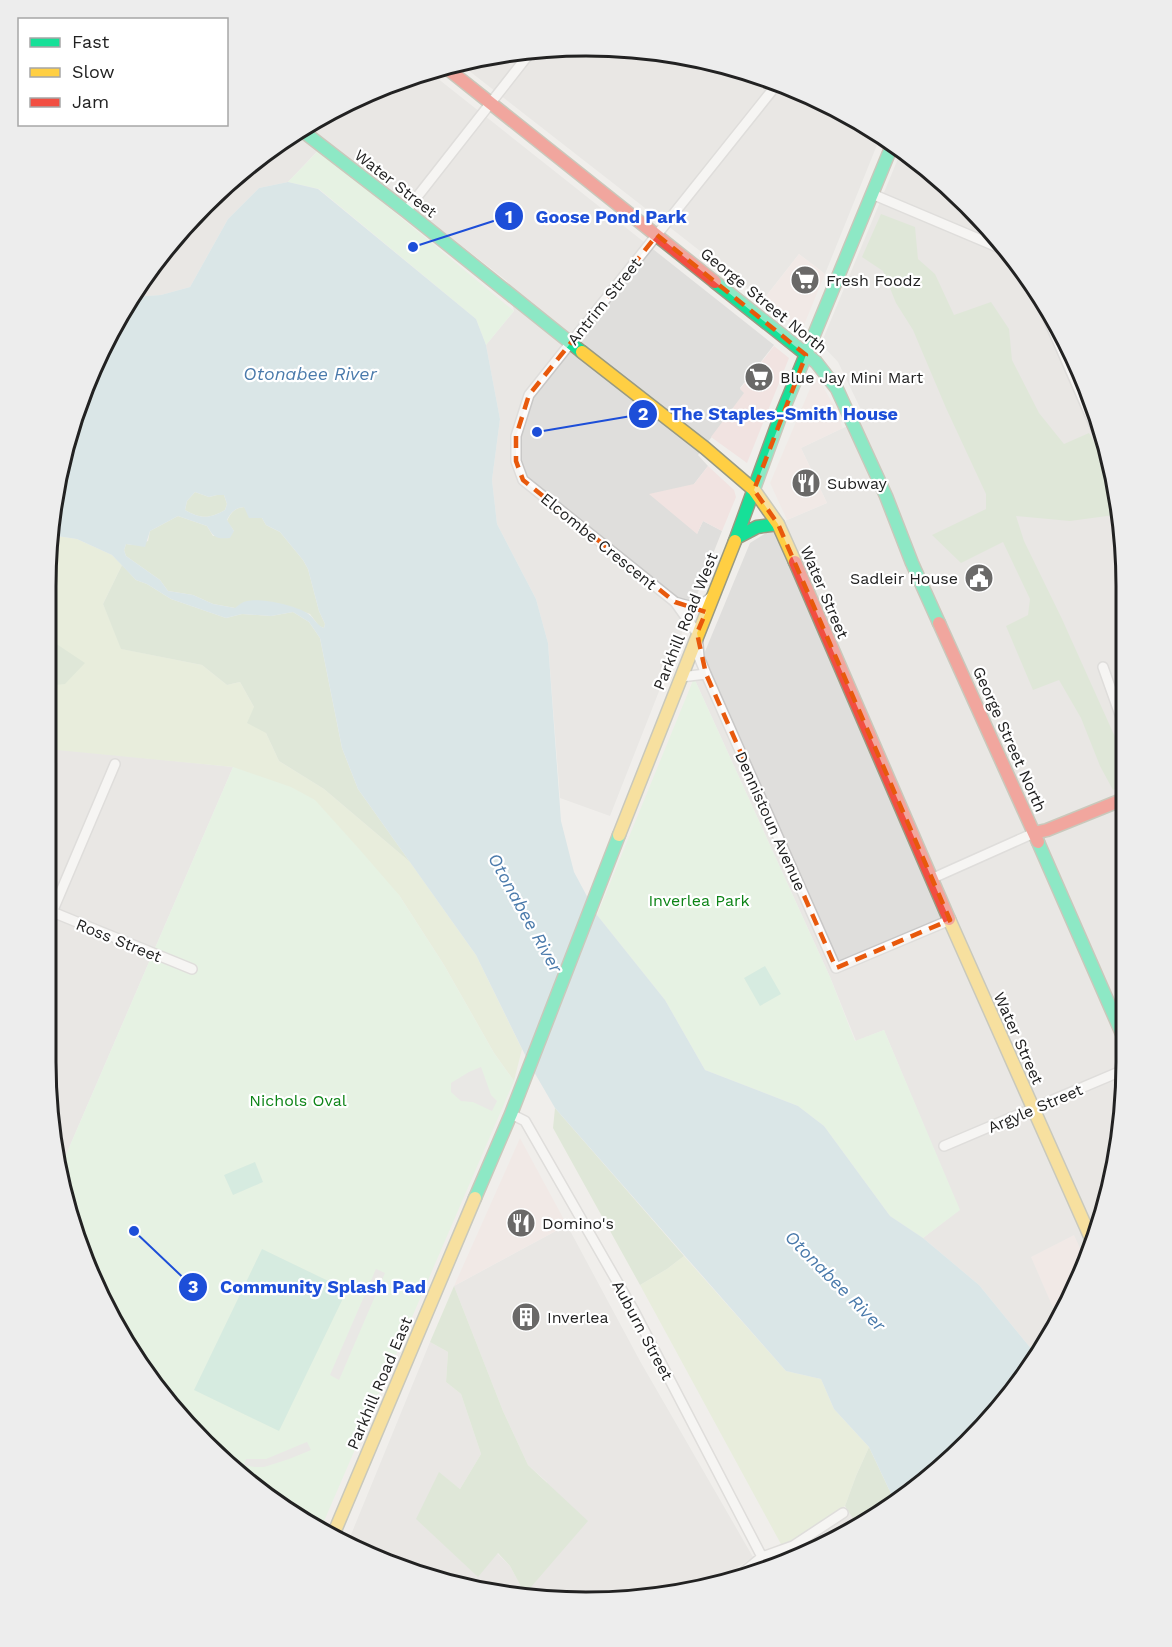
<svg xmlns="http://www.w3.org/2000/svg" width="1172" height="1647" viewBox="0 0 1172 1647" font-family="'Work Sans',sans-serif">
  <style>
    .residential { fill: #dfdedc }
    .commercial { fill: #f1e3e1 }
    .grass { fill: #ddeccb }
    .forest { fill: #cbdec1 }
    .park { fill: #daf5da }
    .pitch { fill: #b7e6d2 }
    .parking { fill: #e0dfde }
    .water { fill: #bfdbe3; fill-rule: evenodd }
    .lines { fill: none; stroke-linecap: round; stroke-linejoin: round }
    .street-casing { stroke: #c9c8c7; stroke-width: 12 }
    .fast-casing { stroke: #999a82; stroke-width: 15 }
    .slow-casing { stroke: #999a82; stroke-width: 15 }
    .jam-casing { stroke: #999a82; stroke-width: 15 }
    .street { stroke: #fdfcfc; stroke-width: 9 }
    .fast { stroke: #16e098; stroke-width: 12 }
    .slow { stroke: #ffcf43; stroke-width: 12 }
    .jam { stroke: #f24e42; stroke-width: 12 }
    .marked { fill: none; stroke: #e8590c; stroke-width: 4.5; stroke-dasharray: 12 8; stroke-linejoin: round }
    .labels { text-anchor: middle; stroke-width: 4.5; stroke-linejoin: round; paint-order: stroke }
    .street-label { font-size: 16px; fill: #222; stroke: #fff }
    .poi-label { font-size: 16px; fill: #222; stroke: #fff; text-anchor: start }
    .park-label { font-size: 16px; fill: #0c8416; stroke: #fff }
    .water-label { font-size: 18px; font-style: italic; fill: #4a7aab; stroke: #fff }
    .rim { fill: none; stroke: #222; stroke-width: 3 }
    .leader { fill: none; stroke: #1d4ed8; stroke-width: 2 }
    .callout-dot { fill: #1d4ed8; stroke: #fff; stroke-width: 2 }
    .mark-label { font-size: 18px; text-anchor: middle; font-weight: bold; fill: #fff }
    .callout-label { font-size: 18px; text-anchor: middle; font-weight: bold; fill: #1d4ed8; stroke: #fff; stroke-width: 4.5; stroke-linejoin: round; paint-order: stroke }
  </style>
  <rect width="100%" height="100%" fill="#f0eeeb"/>
  <path class="residential" d="M 621,46 L 726,63 L 825,101 L 881,135 L 825,274 L 799,254 L 763,300 L 459,63 L 515,50 Z
    M 427,70 L 774,345 L 740,388 L 745,393 L 698,455 L 708,466 L 694,484 L 697,534 L 703,521 L 722,531 L 610,816 L 560,798 L 548,643 L 536,599 L 497,524 L 492,480 L 500,419 L 486,345 L 514,311 L 507,281 L 327,141 L 288,182 L 259,188 L 228,219 L 190,287 L 161,295 L 132,297 L 229,179 L 315,118 L 412,74 Z
    M 902,149 L 915,157 L 993,229 L 1071,347 L 1122,515 L 1126,1096 L 1109,1201 L 1071,1300 L 1037,1356 L 979,1285 L 923,1238 L 959,1210 L 884,1030 L 856,1041 L 830,977 L 694,678 L 750,543 L 787,520 L 827,503 L 801,448 L 843,428 L 866,420 L 838,362 L 821,344 Z
    M 57,749 L 233,767 L 59,1171 L 45,1061 L 45,752 Z
    M 567,1225 L 640,1361 L 753,1557 L 729,1573 L 730,1575 L 657,1597 L 515,1597 L 379,1561 L 348,1542 L 430,1342 L 448,1352 L 446,1382 L 461,1394 L 481,1454 L 460,1489 L 439,1473 L 477,1577 L 497,1553 L 510,1566 L 525,1594 L 547,1482 L 528,1465 L 503,1411 L 454,1286 Z
    M 849,1512 L 857,1525 L 825,1546 L 803,1553 L 799,1546 Z"/>
  <path class="commercial" d="M 799,254 L 825,274 L 802,330 L 763,300 Z
    M 774,346 L 789,358 L 747,463 L 711,437 L 744,393 L 740,389 Z
    M 814,379 L 816,379 L 821,383 L 833,404 L 843,428 L 801,448 L 827,503 L 787,520 L 770,483 Z
    M 708,466 L 734,490 L 736,497 L 722,531 L 703,521 L 697,534 L 649,494 L 694,484 Z
    M 520,1138 L 567,1225 L 454,1286 Z
    M 1074,1235 L 1086,1261 L 1070,1302 L 1054,1310 L 1031,1257 Z"/>
  <path class="grass" d="M 50,535 L 77,539 L 112,555 L 122,565 L 103,604 L 122,649 L 202,665 L 227,685 L 240,682 L 254,707 L 279,761 L 324,789 L 410,862 L 476,955 L 522,1049 L 514,1081 L 494,1053 L 444,965 L 399,895 L 233,767 L 57,750 L 45,752 L 45,586 Z
    M 684,1256 L 786,1371 L 821,1379 L 834,1409 L 869,1447 L 856,1476 L 845,1506 L 794,1542 L 782,1546 L 640,1285 L 667,1269 Z"/>
  <path class="forest" d="M 881,214 L 915,227 L 918,259 L 935,274 L 954,315 L 991,302 L 1009,329 L 1012,360 L 1039,413 L 1064,444 L 1089,433 L 1107,464 L 1122,514 L 1070,521 L 1016,516 L 1024,541 L 1062,619 L 1124,757 L 1124,785 L 1113,790 L 1100,766 L 1081,718 L 1059,680 L 1033,690 L 1006,626 L 1028,615 L 1030,599 L 1003,542 L 961,563 L 932,535 L 986,509 L 986,494 L 946,408 L 913,330 L 896,303 L 883,271 L 862,257 Z
    M 195,492 L 209,497 L 217,495 L 224,495 L 227,504 L 225,510 C 210,519 200,519 185,510 L 187,501 Z
    M 244,507 L 262,518 L 266,525 L 280,532 L 303,560 L 308,569 L 319,611 L 325,624 L 324,628 L 319,626 L 310,614 L 289,607 L 235,608 L 213,604 L 193,595 L 168,591 L 160,580 L 126,556 L 124,550 L 126,544 L 133,545 L 148,541 L 150,531 L 178,516 L 207,526 L 213,536 L 234,531 L 227,521 C 231,512 235,508 244,507 Z
    M 122,565 L 136,580 L 147,584 L 171,599 L 226,618 L 242,614 L 271,616 L 293,612 L 309,622 L 320,638 L 342,748 L 358,789 L 410,862 L 324,789 L 279,761 L 266,733 L 247,723 L 254,707 L 240,682 L 227,685 L 202,665 L 121,649 L 103,604 Z
    M 49,639 L 85,663 L 65,684 L 45,686 L 45,640 Z
    M 555,1108 L 684,1256 L 667,1269 L 640,1285 L 553,1128 Z
    M 454,1286 L 503,1411 L 528,1465 L 588,1521 L 525,1594 L 510,1566 L 498,1553 L 478,1577 L 416,1519 L 439,1472 L 460,1489 L 481,1454 L 461,1394 L 446,1382 L 448,1352 L 430,1342 Z
    M 869,1447 L 894,1500 L 857,1525 L 845,1506 L 856,1476 Z"/>
  <path class="park" d="M 319,150 L 514,311 L 486,345 L 476,319 L 319,189 L 288,182 Z
    M 694,678 L 830,977 L 855,1041 L 884,1030 L 960,1210 L 923,1238 L 890,1216 L 824,1126 L 798,1106 L 705,1070 L 665,1000 L 597,915 Z
    M 233,767 L 291,787 L 315,800 L 360,850 L 399,895 L 444,965 L 494,1053 L 514,1081 L 322,1526 L 230,1468 L 136,1361 L 64,1201 L 59,1171 Z"/>
  <path class="pitch" d="M 765,966 L 781,994 L 760,1006 L 744,978 Z
    M 255,1162 L 263,1182 L 233,1195 L 224,1175 Z
    M 262,1249 L 347,1290 L 279,1431 L 194,1390 Z"/>
  <path class="parking" d="M 481,1067 L 491,1095 L 497,1101 L 492,1111 L 473,1102 L 461,1101 L 451,1092 L 451,1083 L 469,1072 Z
    M 376,1269 L 385,1273 L 339,1380 L 330,1375 Z
    M 307,1442 L 311,1450 L 289,1459 L 264,1467 L 255,1467 L 244,1465 L 246,1459 L 266,1459 Z"/>
  <path class="water" d="M 288,182 L 318,189 L 476,319 L 486,345 L 500,419 L 492,480 L 497,524 L 536,599 L 548,643 L 561,821 L 574,872 L 597,915 L 665,1000 L 705,1070 L 798,1106 L 824,1126 L 890,1216 L 923,1238 L 979,1285 L 1037,1356 L 1015,1390 L 943,1468 L 894,1500 L 869,1447 L 834,1409 L 821,1379 L 786,1371 L 555,1108 L 530,1065 L 476,955 L 358,789 L 342,748 L 320,638 L 309,622 L 293,612 L 271,616 L 242,614 L 226,618 L 171,599 L 147,584 L 136,580 L 112,555 L 77,539 L 50,535 L 55,480 L 118,315 L 132,297 L 161,295 L 190,287 L 228,219 L 259,188 ZM 195,492 L 209,497 L 217,495 L 224,495 L 227,504 L 225,510 C 210,519 200,519 185,510 L 187,501 ZM 244,507 L 249,518 L 262,518 L 266,525 L 280,532 L 303,560 L 308,569 L 319,611 L 325,624 L 324,628 C 316,625 314,617 307,613 C 294,605 261,598 247,601 C 242,602 239,605 235,608 L 213,604 L 193,595 L 168,591 L 160,580 L 126,556 L 124,550 L 126,544 L 145,547 L 150,531 L 178,516 L 207,526 C 214,538 216,539 230,538 L 234,531 L 227,520 C 231,512 235,508 244,507 Z"/>
  <g class="lines">
    <g class="street-casing">
      <path id="street" d="M 778,83 L 529,395 L 516,436 L 516,461 L 523,480 L 675,602 L 697,633 L 699,657 L 706,674 L 836,968 L 950,920
        M 872,194 L 1007,251
        M 406,211 L 533,49
        M 1039,298 L 1097,431
        M 675,602 C 691,607 698,610 711,597
        M 1103,667 L 1124,726
        M 681,677 L 706,674
        M 931,879 L 1034,833
        M 45,909 L 192,969
        M 45,929 L 115,764
        M 511,1114 L 525,1121 L 634,1311 L 762,1557
        M 944,1146 L 1126,1069
        M 745,1571 L 762,1557 L 793,1546 L 843,1513"/>
    </g>
    <g class="fast-casing">
      <path id="fast" d="M 300,129 L 406,211 L 582,352
        M 715,282 L 816,362 L 837,389 L 886,496 L 912,563 L 939,623
        M 736,538 L 757,527 L 778,524
        M 735,541 L 779,420 L 893,143
        M 1038,842 L 1126,1043
        M 475,1198 L 511,1114 L 619,835"/>
    </g>
    <g class="slow-casing">
      <path id="slow" d="M 582,352 L 705,448 L 754,490 L 778,524 L 795,562
        M 619,835 L 735,541
        M 949,919 L 1093,1243
        M 334,1533 L 475,1198"/>
    </g>
    <g class="jam-casing">
      <path id="jam" d="M 444,66 L 715,282
        M 795,562 L 949,919
        M 939,623 L 1038,842
        M 1034,833 L 1047,830 L 1124,799"/>
    </g>
    <use href="#street" class="street"/>
    <use href="#fast" class="fast"/>
    <use href="#slow" class="slow"/>
    <use href="#jam" class="jam"/>
  </g>
  <path d="M0 0H1172V1647H0ZM 657,235 L 806,355 L 754,490 L 778,524 L 950,920 L 836,968 L 706,674 L 697,633 L 706,612 L 675,602 L 523,480 L 516,461 L 516,436 L 529,395 Z" fill="#f0eeeb" fill-opacity=".55" fill-rule="evenodd"/>
  <path class="marked" d="M 657,235 L 806,355 L 754,490 L 778,524 L 950,920 L 836,968 L 706,674 L 697,633 L 706,612 L 675,602 L 523,480 L 516,461 L 516,436 L 529,395 Z"/>
  <defs>
    <g id="supermarket-disc" transform="scale(1.5)"><circle r="9.5" fill="#6a6968" stroke="#fff"/><path d="M-6-5.5h2.5l.6 2H6L4.5 2H-2.5L-4.4-4H-6ZM-1.5 3.2a1.3 1.3 0 1 0 .1 0ZM3 3.2a1.3 1.3 0 1 0 .1 0Z" fill="#fff"/></g>
    <g id="restaurant-disc" transform="scale(1.5)"><circle r="9.5" fill="#6a6968" stroke="#fff"/><path d="M-5-6h1v4h1v-4h1v4h1v-4h1v5L-1.5 .5V6h-2V.5L-5-1ZM5-6V6H3V1.5H1.5Q1.5-4 5-6Z" fill="#fff"/></g>
    <g id="civic-disc" transform="scale(1.5)"><circle r="9.5" fill="#6a6968" stroke="#fff"/><path d="M-.6-6.5H3V-4.5H.6V-3L4-1V1h2V6H-6V1h2V-1L-.6-3ZM-1.2 2.5V6h2.4V2.5Z" fill="#fff"/></g>
    <g id="building-disc" transform="scale(1.5)"><circle r="9.5" fill="#6a6968" stroke="#fff"/><path d="M-4-6H4V6H1V3H-1V6H-4ZM-2.5-4.3h1.7v1.8h-1.7ZM.8-4.3h1.7v1.8H.8ZM-2.5-1h1.7V.8h-1.7ZM.8-1h1.7V.8H.8Z" fill="#fff"/></g>
  </defs>
  <g fill-rule="evenodd">
    <use href="#supermarket-disc" x="805" y="280"/>
    <use href="#supermarket-disc" x="759" y="377"/>
    <use href="#restaurant-disc" x="806" y="483"/>
    <use href="#civic-disc" x="979" y="578"/>
    <use href="#restaurant-disc" x="521" y="1223"/>
    <use href="#building-disc" x="526" y="1317"/>
  </g>
  <g class="labels">
    <g class="street-label">
      <text transform="translate(396 183) rotate(38)" y="6">Water Street</text>
      <text transform="translate(764 300) rotate(39)" y="6">George Street North</text>
      <text transform="translate(604 301) rotate(-51)" y="6">Antrim Street</text>
      <text transform="translate(599 541) rotate(39)" y="6">Elcombe Crescent</text>
      <text transform="translate(825 592) rotate(67)" y="6">Water Street</text>
      <text transform="translate(685 621) rotate(-68)" y="6">Parkhill Road West</text>
      <text transform="translate(1010 739) rotate(66)" y="6">George Street North</text>
      <text transform="translate(771 821) rotate(66)" y="6">Dennistoun Avenue</text>
      <text transform="translate(119 940) rotate(22)" y="6">Ross Street</text>
      <text transform="translate(1019 1038) rotate(66)" y="6">Water Street</text>
      <text transform="translate(1035 1108) rotate(-23)" y="6">Argyle Street</text>
      <text transform="translate(643 1330) rotate(62)" y="6">Auburn Street</text>
      <text transform="translate(379 1383) rotate(-67)" y="6">Parkhill Road East</text>
    </g>
    <g class="poi-label">
      <text x="826" y="286">Fresh Foodz</text>
      <text x="780" y="383">Blue Jay Mini Mart</text>
      <text x="827" y="489">Subway</text>
      <text x="958" y="584" text-anchor="end">Sadleir House</text>
      <text x="542" y="1229">Domino's</text>
      <text x="547" y="1323">Inverlea</text>
    </g>
    <g class="park-label">
      <text x="699" y="906">Inverlea Park</text>
      <text x="298" y="1106">Nichols Oval</text>
    </g>
    <g class="water-label">
      <text x="310" y="380">Otonabee River</text>
      <text transform="translate(525 913) rotate(61)" y="6">Otonabee River</text>
      <text transform="translate(835 1281) rotate(45)" y="6">Otonabee River</text>
    </g>
  </g>
  <path d="M0 0H1172V1647H0ZM586 56H586A530 530 0 0 1 1116 586V1062A530 530 0 0 1 586 1592H586A530 530 0 0 1 56 1062V586A530 530 0 0 1 586 56Z" fill="#ededed" fill-rule="evenodd"/>
  <path class="rim" d="M586 56H586A530 530 0 0 1 1116 586V1062A530 530 0 0 1 586 1592H586A530 530 0 0 1 56 1062V586A530 530 0 0 1 586 56Z"/>
  <path class="leader" d="M413 247L509 216M537 432L643 414M134 1231L193 1287"/>
  <g class="callout-dot">
    <circle cx="413" cy="247" r="6"/>
    <circle cx="537" cy="432" r="6"/>
    <circle cx="134" cy="1231" r="6"/>
    <circle cx="509" cy="216" r="15"/>
    <circle cx="643" cy="414" r="15"/>
    <circle cx="193" cy="1287" r="15"/>
  </g>
  <g class="mark-label">
    <text x="509" y="223">1</text>
    <text x="643" y="420">2</text>
    <text x="193" y="1293">3</text>
  </g>
  <g class="callout-label">
    <text x="611" y="223">Goose Pond Park</text>
    <text x="784" y="420">The Staples-Smith House</text>
    <text x="323" y="1293">Community Splash Pad</text>
  </g>
  <rect x="18" y="18" width="210" height="108" fill="#ffffff" stroke="#a7a7a7" stroke-width="1.5"/>
  <rect x="30" y="38" width="30" height="9" fill="#16e098" stroke="#a7a7a7" stroke-width="1.5"/>
  <text x="72" y="48" font-size="18" fill="#222222">Fast</text>
  <rect x="30" y="68" width="30" height="9" fill="#ffcf43" stroke="#a7a7a7" stroke-width="1.5"/>
  <text x="72" y="78" font-size="18" fill="#222222">Slow</text>
  <rect x="30" y="98" width="30" height="9" fill="#f24e42" stroke="#a7a7a7" stroke-width="1.5"/>
  <text x="72" y="108" font-size="18" fill="#222222">Jam</text>
</svg>
